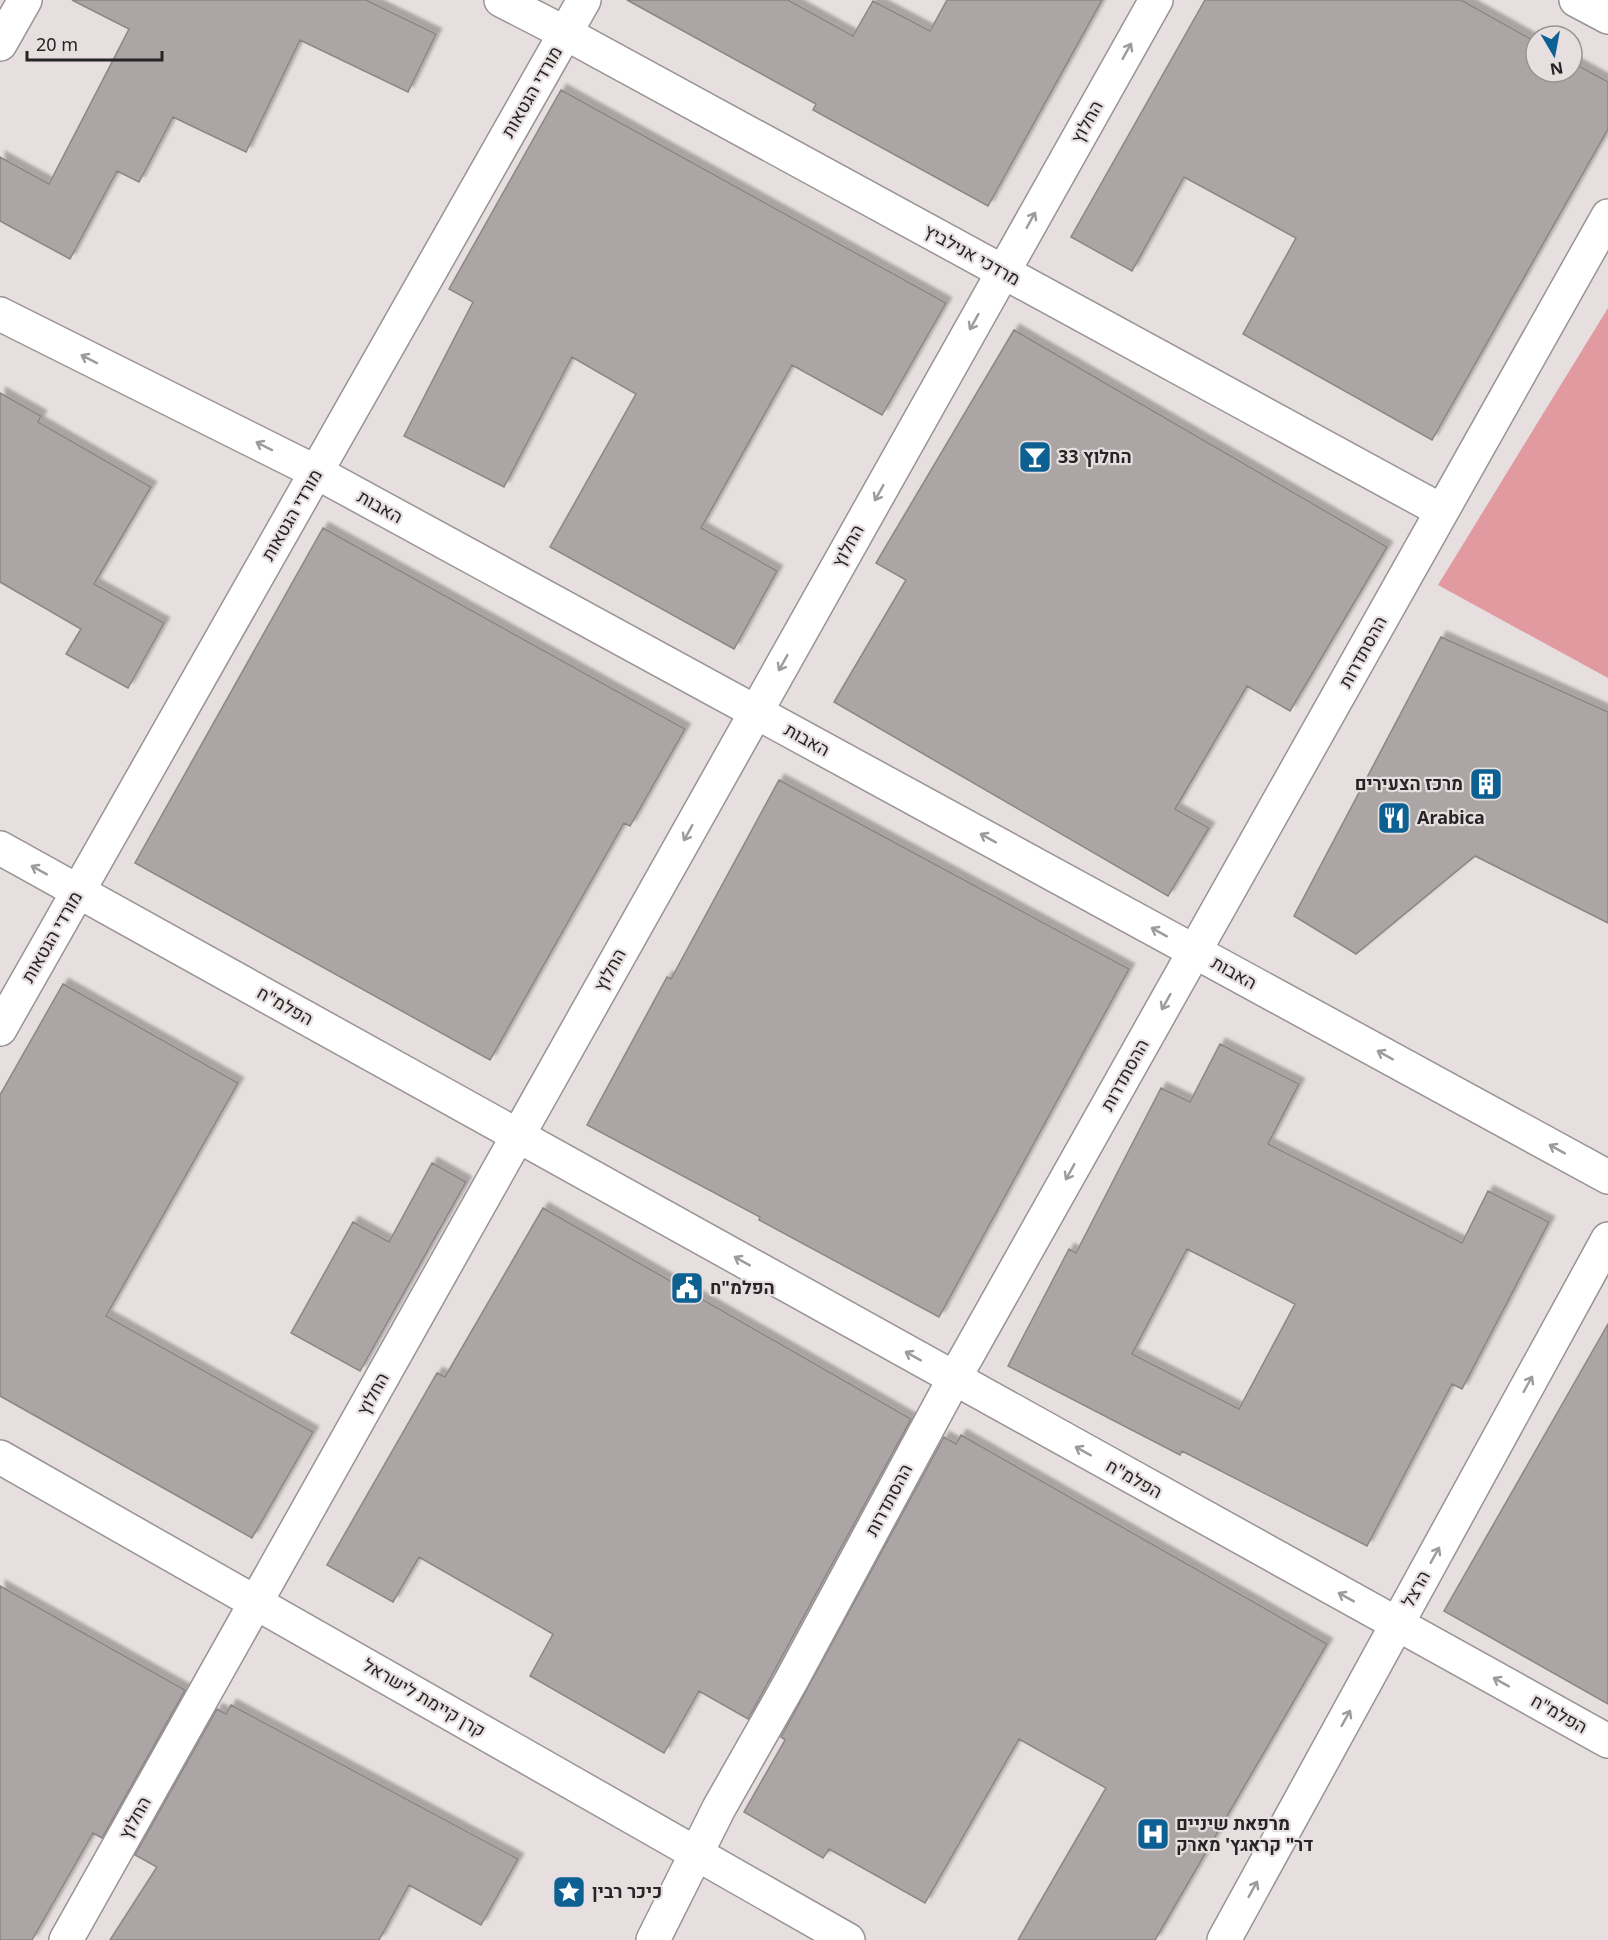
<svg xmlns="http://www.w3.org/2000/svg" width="1608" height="1940" viewBox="0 0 1608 1940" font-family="'Noto Sans',Heebo,sans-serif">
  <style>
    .green { fill: #e19ba0 }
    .building { fill: #aca5a5; stroke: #8c8686; stroke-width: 1.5; fill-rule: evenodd; filter: url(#shadow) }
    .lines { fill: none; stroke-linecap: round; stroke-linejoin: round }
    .street-casing { stroke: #999393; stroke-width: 36 }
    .secondary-casing { stroke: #999393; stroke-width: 36 }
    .street { stroke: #fff; stroke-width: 33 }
    .secondary { stroke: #fff; stroke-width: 33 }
    .oneway { stroke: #9d9c9c }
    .labels { text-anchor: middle; stroke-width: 4.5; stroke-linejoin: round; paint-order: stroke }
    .street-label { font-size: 18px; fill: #262424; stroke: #e6dedf }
    .poi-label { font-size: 18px; font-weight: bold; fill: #262424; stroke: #e6dedf; text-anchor: start }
  </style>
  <defs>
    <filter id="shadow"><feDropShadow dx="5.5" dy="-5.5" stdDeviation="1.5" flood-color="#0004"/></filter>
  </defs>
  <rect width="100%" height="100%" fill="#e6dedf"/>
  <path class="green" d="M 1608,308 L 1608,678 L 1438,585 Z"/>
  <path class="building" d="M 72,0 L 366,0 L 436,34 L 408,92 L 300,40 L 246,152 L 173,117 L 139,182 L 117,171 L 70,259 L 0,221 L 0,157 L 49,184 L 129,29 Z
    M 627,0 L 788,0 L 853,36 L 873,1 L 930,31 L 947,0 L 1102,0 L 988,206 L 813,110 L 816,104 Z
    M 1205,0 L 1461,0 L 1536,42 L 1536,72 L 1572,72 L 1572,62 L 1608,82 L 1608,129 L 1432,440 L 1243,334 L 1296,238 L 1184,177 L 1132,271 L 1071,237 Z
    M 561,90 L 946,303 L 882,415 L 792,365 L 701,528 L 777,571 L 734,649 L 550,547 L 636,394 L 572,357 L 504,487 L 404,436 L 473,302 L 449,289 Z
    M 1014,330 L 1387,547 L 1290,711 L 1247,686 L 1175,809 L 1209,828 L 1168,896 L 834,702 L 906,580 L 876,563 Z
    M 0,393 L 41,416 L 38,422 L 151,487 L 94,584 L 164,623 L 128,688 L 66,654 L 81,629 L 0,582 Z
    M 323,528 L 685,729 L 630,826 L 624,823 L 490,1060 L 135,863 Z
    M 1441,637 L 1608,712 L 1608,923 L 1475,856 L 1356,954 L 1294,916 Z
    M 779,780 L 1129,969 L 939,1317 L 759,1220 L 760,1217 L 587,1125 L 667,977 L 671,979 Z
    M 63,984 L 238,1083 L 106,1316 L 313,1432 L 252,1538 L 0,1396 L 0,1095 Z
    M 1220,1044 L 1299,1084 L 1268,1144 L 1462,1243 L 1488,1191 L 1549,1222 L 1462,1389 L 1452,1384 L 1367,1546 L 1182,1451 L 1180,1455 L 1008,1366 L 1069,1249 L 1076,1253 L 1161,1088 L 1190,1102 ZM 1187,1249 L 1295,1304 L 1239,1409 L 1132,1354 Z
    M 432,1163 L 466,1182 L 360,1371 L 291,1333 L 353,1222 L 389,1242 Z
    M 543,1208 L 911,1419 L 748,1719 L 699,1691 L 664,1753 L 530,1676 L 553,1634 L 419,1557 L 393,1602 L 327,1565 L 437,1373 L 445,1377 Z
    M 1608,1324 L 1608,1704 L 1444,1611 Z
    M 961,1435 L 1327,1644 L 1155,1940 L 1018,1940 L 1106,1788 L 1019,1739 L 925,1903 L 829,1849 L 823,1858 L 744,1812 L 785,1740 L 781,1737 L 944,1437 L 956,1444 Z
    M 0,1586 L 185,1690 L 102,1838 L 93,1833 L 32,1940 L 0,1940 Z
    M 231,1705 L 518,1859 L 481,1925 L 409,1885 L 379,1940 L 110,1940 L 157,1867 L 135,1855 L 217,1709 L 226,1714 Z"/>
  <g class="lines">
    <g class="street-casing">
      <path id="street" d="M 501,0 L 565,33 L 1442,511
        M 1576,0 L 1608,17
        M 0,314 L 316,472 L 1608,1177
        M 0,1029 L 584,0
        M 0,1457 L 848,1940
        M 66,1940 L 1156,0
        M 653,1940 L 719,1808 L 791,1681 L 954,1379 L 1608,216"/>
    </g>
    <g class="secondary-casing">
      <path id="secondary" d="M 0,44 L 25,0
        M 0,848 L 1608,1741
        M 1224,1940 L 1608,1239"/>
    </g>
    <use href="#street" class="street"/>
    <use href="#secondary" class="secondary"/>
  </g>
  <defs><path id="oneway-shaft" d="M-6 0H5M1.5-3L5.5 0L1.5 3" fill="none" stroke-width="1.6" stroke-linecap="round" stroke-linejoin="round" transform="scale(1.5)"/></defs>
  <g class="oneway">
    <use href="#oneway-shaft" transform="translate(1127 51) rotate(-61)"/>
    <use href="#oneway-shaft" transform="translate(1031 220) rotate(-61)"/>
    <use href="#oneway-shaft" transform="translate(974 322) rotate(119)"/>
    <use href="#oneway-shaft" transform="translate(89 359) rotate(-153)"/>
    <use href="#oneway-shaft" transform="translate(264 446) rotate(-153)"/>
    <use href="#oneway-shaft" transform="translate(879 493) rotate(119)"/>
    <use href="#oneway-shaft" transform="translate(783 663) rotate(119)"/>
    <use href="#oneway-shaft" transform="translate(688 833) rotate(119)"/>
    <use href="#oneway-shaft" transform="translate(988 838) rotate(-151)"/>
    <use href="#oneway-shaft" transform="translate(39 870) rotate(-151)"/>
    <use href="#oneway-shaft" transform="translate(1159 932) rotate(-151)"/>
    <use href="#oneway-shaft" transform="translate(1166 1002) rotate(119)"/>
    <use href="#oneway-shaft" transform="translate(1385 1055) rotate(-151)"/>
    <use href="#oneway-shaft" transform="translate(1557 1149) rotate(-151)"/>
    <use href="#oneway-shaft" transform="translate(1070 1172) rotate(119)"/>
    <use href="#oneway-shaft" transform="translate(742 1261) rotate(-151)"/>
    <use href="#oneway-shaft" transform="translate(913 1356) rotate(-151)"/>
    <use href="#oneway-shaft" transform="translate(1528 1384) rotate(-61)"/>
    <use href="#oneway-shaft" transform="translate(1083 1451) rotate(-151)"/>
    <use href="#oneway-shaft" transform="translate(1435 1555) rotate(-61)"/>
    <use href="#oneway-shaft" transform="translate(1346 1597) rotate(-151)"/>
    <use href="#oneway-shaft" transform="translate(1501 1682) rotate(-151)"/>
    <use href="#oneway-shaft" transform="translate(1346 1718) rotate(-61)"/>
    <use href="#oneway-shaft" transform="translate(1253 1889) rotate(-61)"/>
  </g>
  <defs>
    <g id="bar-square" transform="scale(1.725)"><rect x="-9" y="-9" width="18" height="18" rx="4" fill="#0d6092" stroke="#e6dedf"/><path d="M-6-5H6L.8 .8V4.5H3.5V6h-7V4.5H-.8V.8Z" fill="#fff"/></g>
    <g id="building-square" transform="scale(1.725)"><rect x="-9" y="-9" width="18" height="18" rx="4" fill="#0d6092" stroke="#e6dedf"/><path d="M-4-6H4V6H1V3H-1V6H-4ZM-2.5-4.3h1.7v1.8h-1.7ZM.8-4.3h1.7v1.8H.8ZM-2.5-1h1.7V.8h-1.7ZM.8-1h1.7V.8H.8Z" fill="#fff"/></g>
    <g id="restaurant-square" transform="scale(1.725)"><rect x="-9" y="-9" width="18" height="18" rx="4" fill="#0d6092" stroke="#e6dedf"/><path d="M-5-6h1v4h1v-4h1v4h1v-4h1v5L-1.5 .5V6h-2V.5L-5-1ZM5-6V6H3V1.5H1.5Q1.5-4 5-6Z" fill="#fff"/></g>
    <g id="civic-square" transform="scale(1.725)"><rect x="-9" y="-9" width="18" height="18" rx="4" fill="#0d6092" stroke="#e6dedf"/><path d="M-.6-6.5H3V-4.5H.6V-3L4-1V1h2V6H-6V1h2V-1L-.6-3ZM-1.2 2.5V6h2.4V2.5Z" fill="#fff"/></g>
    <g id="hospital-square" transform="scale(1.725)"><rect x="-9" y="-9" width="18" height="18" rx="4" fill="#0d6092" stroke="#e6dedf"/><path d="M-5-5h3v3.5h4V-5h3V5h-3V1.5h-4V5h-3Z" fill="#fff"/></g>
    <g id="sight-square" transform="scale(1.725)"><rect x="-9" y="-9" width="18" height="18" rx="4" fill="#0d6092" stroke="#e6dedf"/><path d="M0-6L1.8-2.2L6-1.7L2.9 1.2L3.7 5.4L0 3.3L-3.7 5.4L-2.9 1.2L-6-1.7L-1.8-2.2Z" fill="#fff"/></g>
  </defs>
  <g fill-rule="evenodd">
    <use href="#bar-square" x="1035" y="457"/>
    <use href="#building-square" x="1486" y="784"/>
    <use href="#restaurant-square" x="1394" y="818"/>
    <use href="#civic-square" x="687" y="1288"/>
    <use href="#hospital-square" x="1153" y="1834"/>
    <use href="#sight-square" x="569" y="1892"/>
  </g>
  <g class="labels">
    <g class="street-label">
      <text transform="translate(532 92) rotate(-60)" y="6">מורדי הגטאות</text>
      <text transform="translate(1087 122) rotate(-61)" y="6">החלוץ</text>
      <text transform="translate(972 255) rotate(29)" y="6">מרדכי אנילביץ</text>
      <text transform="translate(380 507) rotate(29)" y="6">האבות</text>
      <text transform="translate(292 515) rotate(-60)" y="6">מורדי הגטאות</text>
      <text transform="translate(848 546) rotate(-61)" y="6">החלוץ</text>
      <text transform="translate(1363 652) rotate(-61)" y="6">ההסתדרות</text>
      <text transform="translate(807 740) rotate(29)" y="6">האבות</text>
      <text transform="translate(52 937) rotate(-60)" y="6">מורדי הגטאות</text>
      <text transform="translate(610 970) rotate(-61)" y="6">החלוץ</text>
      <text transform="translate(1234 973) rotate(29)" y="6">האבות</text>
      <text transform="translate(285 1006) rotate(29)" y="6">הפלמ"ח</text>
      <text transform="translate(1125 1075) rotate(-61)" y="6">ההסתדרות</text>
      <text transform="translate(373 1394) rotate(-61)" y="6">החלוץ</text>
      <text transform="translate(1134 1479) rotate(29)" y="6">הפלמ"ח</text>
      <text transform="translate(889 1500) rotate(-62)" y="6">ההסתדרות</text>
      <text transform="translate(1416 1589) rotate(-61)" y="6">הרצל</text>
      <text transform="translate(424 1698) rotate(30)" y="6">קרן קיימת לישראל</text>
      <text transform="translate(1559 1714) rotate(29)" y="6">הפלמ"ח</text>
      <text transform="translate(135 1818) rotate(-61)" y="6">החלוץ</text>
    </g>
    <g class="poi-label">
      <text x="1058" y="463">החלוץ 33</text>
      <text x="1463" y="790" text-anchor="end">מרכז הצעירים</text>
      <text x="1417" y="824">Arabica</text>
      <text x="710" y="1294">הפלמ"ח</text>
      <text x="1176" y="1830">מרפאת שיניים<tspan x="1176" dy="21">דר" קראגץ' מארק</tspan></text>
      <text x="592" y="1898">כיכר רבין</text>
    </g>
  </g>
  <g transform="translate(1554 54) rotate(170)"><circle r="28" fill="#e6dedf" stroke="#999494" stroke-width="1.5"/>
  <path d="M0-4.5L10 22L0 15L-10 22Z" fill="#0d6092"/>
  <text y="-9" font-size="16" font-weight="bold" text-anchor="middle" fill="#262424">N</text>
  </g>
  <path d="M27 51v9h135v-9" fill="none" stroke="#262424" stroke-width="3"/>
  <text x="36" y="51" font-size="18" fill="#262424" stroke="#e6dedf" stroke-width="4.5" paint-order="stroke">20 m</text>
</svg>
